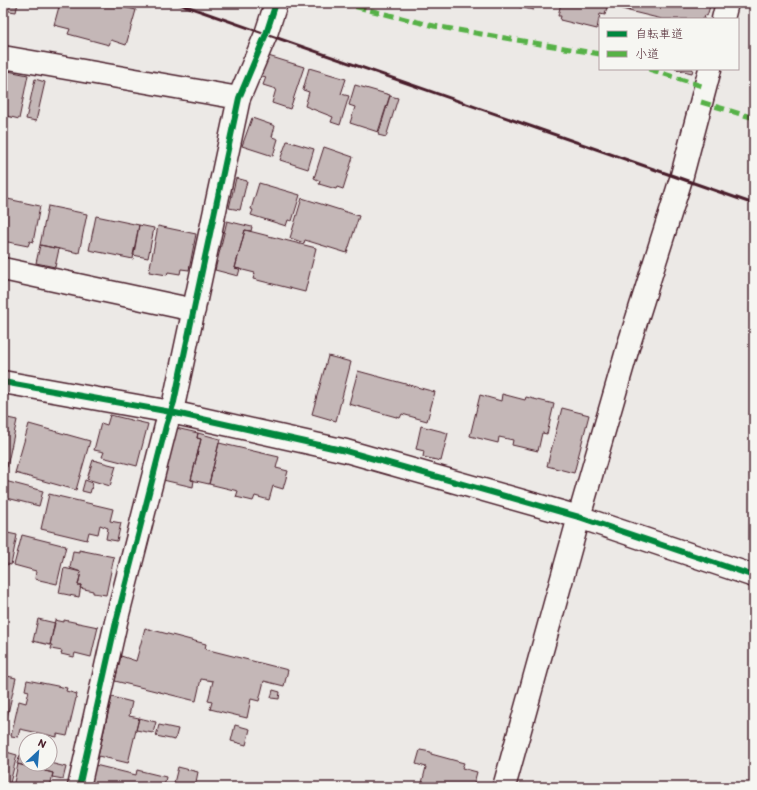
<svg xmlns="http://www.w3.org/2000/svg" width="757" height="790" viewBox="0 0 757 790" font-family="Itim,'Klee One',sans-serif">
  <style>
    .building { fill: #c4b7b7; stroke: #4a1f2b }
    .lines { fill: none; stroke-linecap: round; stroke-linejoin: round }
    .minor-casing { stroke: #4a1f2b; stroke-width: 25 }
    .minor { stroke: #f6f6f2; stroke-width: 22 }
    .rail { stroke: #4a1f2b; stroke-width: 3 }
    .quiet { stroke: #57b146; stroke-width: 5; stroke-dasharray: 10 5; stroke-linecap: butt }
    .cycleway-casing { stroke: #f6f6f2; stroke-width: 8 }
    .cycleway { stroke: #00873e; stroke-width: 6 }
  </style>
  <rect width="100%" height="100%" fill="#ece9e6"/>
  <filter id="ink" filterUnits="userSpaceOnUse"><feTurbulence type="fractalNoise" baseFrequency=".025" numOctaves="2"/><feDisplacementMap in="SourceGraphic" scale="8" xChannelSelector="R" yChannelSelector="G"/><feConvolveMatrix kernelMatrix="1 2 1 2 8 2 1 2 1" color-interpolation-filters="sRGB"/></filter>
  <g filter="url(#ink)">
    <path class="building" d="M 3,3 L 18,3 L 16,12 L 3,10 Z
      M 60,3 L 108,3 L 136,10 L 126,45 L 111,40 L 109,45 L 68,34 L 70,29 L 54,25 Z
      M 520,3 L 535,3 L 533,10 L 519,7 Z
      M 561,3 L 608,3 L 605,15 L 600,14 L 597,29 L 560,20 L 561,16 L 558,16 Z
      M 620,3 L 631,3 L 629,11 L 619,8 Z
      M 631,3 L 711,3 L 707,16 L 705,15 L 704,19 L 662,19 L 629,11 Z
      M 265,55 L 304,67 L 290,109 L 272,103 L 276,89 L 263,85 L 266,77 L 258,75 Z
      M 309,68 L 346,79 L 341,94 L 349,96 L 340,125 L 331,122 L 333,117 L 305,106 L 309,92 L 303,90 Z
      M 675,69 L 693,69 L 692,73 Z
      M 3,70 L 28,75 L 19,119 L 3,115 Z
      M 35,79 L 45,82 L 36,121 L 26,119 Z
      M 355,85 L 390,95 L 378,132 L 350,123 L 355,107 L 349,105 Z
      M 390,96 L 398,98 L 386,137 L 378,135 Z
      M 252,118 L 275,126 L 272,137 L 278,139 L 273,156 L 242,146 Z
      M 287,141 L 314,149 L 308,169 L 280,160 Z
      M 324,147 L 353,157 L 343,189 L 337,187 L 336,189 L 319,184 L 320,181 L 314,178 Z
      M 236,178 L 247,181 L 240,210 L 229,208 Z
      M 259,183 L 300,195 L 292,221 L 288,220 L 286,226 L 251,215 L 253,210 L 251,209 Z
      M 3,198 L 40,206 L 33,242 L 30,241 L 28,246 L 3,241 L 5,228 L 3,228 Z
      M 302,198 L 359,216 L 347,253 L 305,240 L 304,243 L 290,238 Z
      M 48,206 L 87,214 L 79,253 L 40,245 Z
      M 96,216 L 139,225 L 133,259 L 89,250 Z
      M 227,221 L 252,227 L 251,231 L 245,230 L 235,268 L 240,269 L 238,276 L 215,270 Z
      M 139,225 L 154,228 L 148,258 L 133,255 Z
      M 158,226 L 196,234 L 189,270 L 181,269 L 180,274 L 168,272 L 167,275 L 149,272 Z
      M 245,230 L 316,248 L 305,292 L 253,279 L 255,273 L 235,268 Z
      M 40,245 L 59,249 L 55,267 L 36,263 Z
      M 328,356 L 351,362 L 336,421 L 312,414 Z
      M 358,371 L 435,392 L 427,421 L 402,414 L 400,418 L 349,404 Z
      M 502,394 L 525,400 L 526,397 L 554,404 L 547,434 L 542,433 L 538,451 L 512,445 L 513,440 L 499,437 L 498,443 L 470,436 L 480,395 L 501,401 Z
      M 562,408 L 589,415 L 574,473 L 547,466 Z
      M 110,415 L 148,424 L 137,466 L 102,457 L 104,452 L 94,450 L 101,423 L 107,425 Z
      M 3,417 L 17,420 L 7,467 L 3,466 Z
      M 29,424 L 90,441 L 76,490 L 15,473 Z
      M 421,426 L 448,433 L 441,461 L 423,457 L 424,451 L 416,449 Z
      M 176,428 L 198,433 L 197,438 L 201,439 L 191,480 L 194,480 L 193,487 L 163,480 Z
      M 198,433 L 220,439 L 209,484 L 191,480 L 201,439 L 197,438 Z
      M 219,443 L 279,457 L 276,468 L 288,471 L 283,489 L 273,486 L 269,500 L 255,496 L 253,501 L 236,497 L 238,491 L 209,484 Z
      M 93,460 L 116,466 L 110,486 L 87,479 Z
      M 85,480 L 93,483 L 90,493 L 82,491 Z
      M 5,481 L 43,491 L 39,506 L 3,497 Z
      M 49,494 L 113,509 L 110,521 L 121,523 L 117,541 L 106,539 L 108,528 L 100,525 L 98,534 L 89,532 L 87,540 L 41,529 Z
      M 3,532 L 17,535 L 11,565 L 7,564 L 6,566 L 3,565 Z
      M 22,535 L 66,546 L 57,584 L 35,579 L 36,571 L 14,565 Z
      M 79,550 L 114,557 L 106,595 L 93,593 L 93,591 L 80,588 L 81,585 L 78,585 L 81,572 L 70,568 L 73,551 L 79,552 Z
      M 64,568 L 81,572 L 78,585 L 81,585 L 79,597 L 59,593 Z
      M 38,619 L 55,623 L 50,645 L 33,641 Z
      M 55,620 L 64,622 L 64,620 L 98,627 L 91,657 L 75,653 L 74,657 L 61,654 L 62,651 L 51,649 L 52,645 L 50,645 Z
      M 145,628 L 206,644 L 205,649 L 288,670 L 284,686 L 264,681 L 259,701 L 251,699 L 247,718 L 210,709 L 212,702 L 208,701 L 213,681 L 201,679 L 196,701 L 115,681 L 121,656 L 136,661 Z
      M 3,675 L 16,678 L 6,722 L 3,721 Z
      M 27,680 L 67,688 L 66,691 L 77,694 L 67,736 L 57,734 L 57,737 L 20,729 L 18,737 L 11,736 L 19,701 L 26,703 L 29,691 L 25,690 Z
      M 273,690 L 280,692 L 279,699 L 271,698 Z
      M 112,697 L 132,702 L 129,716 L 139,718 L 128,763 L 98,756 Z
      M 139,718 L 156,722 L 153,733 L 136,730 Z
      M 159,725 L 178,729 L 175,740 L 156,736 Z
      M 235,725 L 250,729 L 246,745 L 231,741 Z
      M 420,750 L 431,752 L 431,754 L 464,763 L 462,768 L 477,772 L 473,787 L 421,787 L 426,767 L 416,764 Z
      M 3,751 L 17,755 L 9,787 L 3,787 Z
      M 20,755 L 26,756 L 26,764 L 39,764 L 38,769 L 17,764 Z
      M 50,763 L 66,767 L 63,779 L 52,777 L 53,773 L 38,769 L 39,764 Z
      M 18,764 L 53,773 L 50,787 L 13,787 Z
      M 95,765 L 136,775 L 137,770 L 166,777 L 164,787 L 90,787 Z
      M 178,767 L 198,772 L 195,787 L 173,787 Z"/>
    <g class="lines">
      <g class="minor-casing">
        <path id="minor" d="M 723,19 L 727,3
          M 3,57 L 239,98
          M 3,269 L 194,310
          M 3,382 L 171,412 L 346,451 L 579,517 L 754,576
          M 79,787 L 116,622 L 166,426 L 174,402 L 239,98 L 266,34 L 276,3
          M 504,787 L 579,517 L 629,344 L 681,179 L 710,69"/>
      </g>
      <use href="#minor" class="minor"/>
      <path class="rail" d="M 177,3 L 754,204"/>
      <path class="quiet" d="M 341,3 L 434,26 L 600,54
        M 649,69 L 705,87
        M 701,102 L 754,118"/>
      <g class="cycleway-casing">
        <path id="cycleway" d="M 3,382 L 171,412 L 346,451 L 579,517 L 754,576
          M 79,787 L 116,622 L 166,426 L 174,402 L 239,98 L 266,34 L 276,3"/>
      </g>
      <use href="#cycleway" class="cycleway"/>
    </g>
  </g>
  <rect width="757" height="790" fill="none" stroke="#f6f6f2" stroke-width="16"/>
  <rect x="8" y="8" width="741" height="774" fill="none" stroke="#4a1f2b" stroke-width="1.5" filter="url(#ink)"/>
  <rect x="599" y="18" width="140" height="52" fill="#f6f6f2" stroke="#b1a0a2"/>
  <rect x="607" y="31" width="20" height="6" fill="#00873e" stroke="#b1a0a2"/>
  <text x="635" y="38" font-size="12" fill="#4a1f2b">自転車道</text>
  <rect x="607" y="51" width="20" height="6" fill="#57b146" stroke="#b1a0a2"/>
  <text x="635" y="58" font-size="12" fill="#4a1f2b">小道</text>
  <g transform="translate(38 752) rotate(26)"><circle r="19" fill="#f6f6f2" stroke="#b1a0a2"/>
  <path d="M0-3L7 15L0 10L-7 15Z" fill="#1f6fb2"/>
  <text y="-6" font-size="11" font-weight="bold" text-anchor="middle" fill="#4a1f2b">N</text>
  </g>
</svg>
